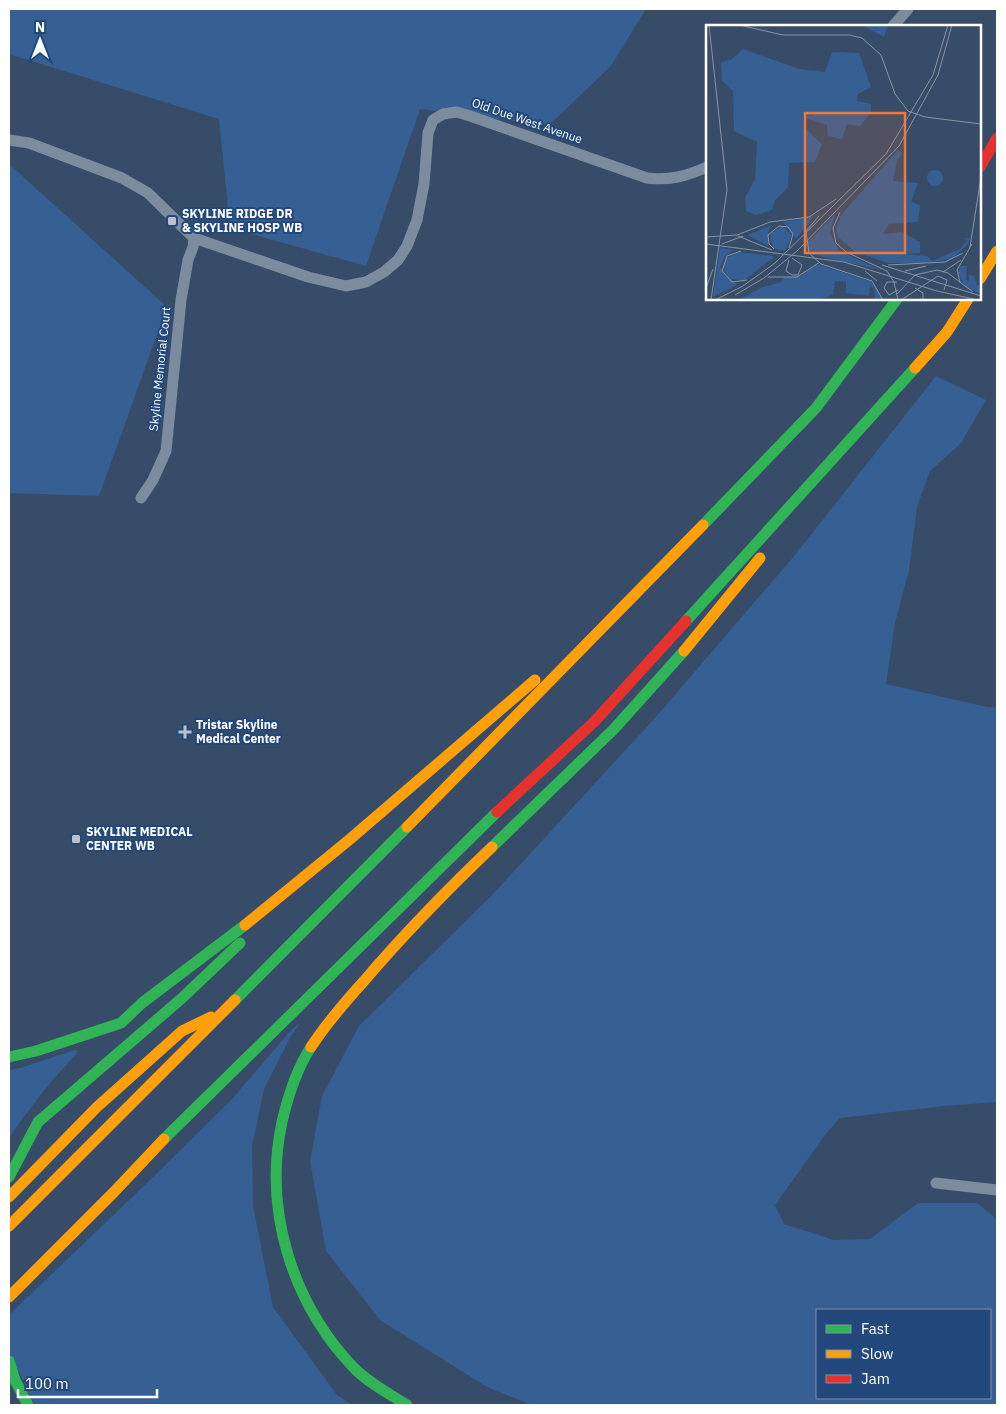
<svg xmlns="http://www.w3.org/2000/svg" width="1006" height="1414" viewBox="0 0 1006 1414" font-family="'IBM Plex Sans',sans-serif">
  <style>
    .green { fill: #365f93; fill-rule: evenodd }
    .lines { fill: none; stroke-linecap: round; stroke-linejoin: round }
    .street { stroke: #7c8c9f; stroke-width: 11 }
    .fast { stroke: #30b455; stroke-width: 11 }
    .slow { stroke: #ff9f0a; stroke-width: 11 }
    .jam { stroke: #e5322d; stroke-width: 11 }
    .poi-dot { fill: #b9c0ca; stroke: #23487c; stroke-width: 2 }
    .labels { text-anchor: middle; stroke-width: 4; stroke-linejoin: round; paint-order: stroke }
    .street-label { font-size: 12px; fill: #fff; stroke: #23487c }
    .poi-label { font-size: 12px; font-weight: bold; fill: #fff; stroke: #23487c; text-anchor: start }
    .inset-road { fill: none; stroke: #8794a4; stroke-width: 1 }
    .view { fill: #ed7a3d; fill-opacity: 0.15; stroke: #ed7a3d; stroke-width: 2.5 }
    .inset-edge { fill: none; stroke: #fff; stroke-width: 2.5 }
  </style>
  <rect width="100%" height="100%" fill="#374c68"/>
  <path class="green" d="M 9,9 L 646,9 L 611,66 L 549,125 L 420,109 L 366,266 L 230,228 L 219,119 L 9,54 Z
    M 9,164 L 167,307 L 99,496 L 9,493 Z
    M 936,376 L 986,400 L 961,443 L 930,471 L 917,507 L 909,570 L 895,623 L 886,684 L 987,707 L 997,707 L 997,1102 L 945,1106 L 840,1118 L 825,1135 L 775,1205 L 784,1224 L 834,1240 L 870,1239 L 918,1203 L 977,1203 L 997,1219 L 997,1405 L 532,1405 L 487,1387 L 380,1320 L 326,1251 L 310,1161 L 322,1096 L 359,1026 L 492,895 L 655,718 L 795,555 ZM 990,1310 L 990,1398 L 817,1398 L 817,1310 Z
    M 300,1023 L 291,1036 L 264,1089 L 252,1146 L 253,1206 L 273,1307 L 337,1395 L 352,1405 L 35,1405 L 10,1354 L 9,1348 L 9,1315 L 150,1180 L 233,1098 L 292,1029 Z
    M 75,1050 L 79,1051 C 53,1078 30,1107 9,1138 L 9,1070 L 20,1068 Z"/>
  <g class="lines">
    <path class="street" d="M 893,26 L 908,9
      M 9,140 L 29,143 L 122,178 L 148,193 L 194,238 L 308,277 L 346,286 L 366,282 L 384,272 L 398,260 L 407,246 L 417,220 L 424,184 L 428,133 L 433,120 L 443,114 L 457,112 L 470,116 L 647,178 C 669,181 687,176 707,167
      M 141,498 L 153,480 L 166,451 L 181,300 L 188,260 L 193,247 L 194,238
      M 936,1183 L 997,1190"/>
    <path class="fast" d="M 703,525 L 816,408 L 897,299
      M 686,621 L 915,368
      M 492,847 L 614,729 L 684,651
      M 235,1000 L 407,827
      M 311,1047 C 296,1070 288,1096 282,1122 C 263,1210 292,1303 354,1368 C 369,1383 389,1394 407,1405
      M 9,1057 L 36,1051 L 121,1023 L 142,1003 L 245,925
      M 164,1139 L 497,812
      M 9,1177 L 38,1122 L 181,999 L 240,943
      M 9,1361 L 15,1380 L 28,1405"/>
    <path class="slow" d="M 980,279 L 997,251
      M 915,368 L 947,332 L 968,299
      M 684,651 L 760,558
      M 407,827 L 703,525
      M 245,925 L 349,840 L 535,680
      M 311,1047 C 326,1024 345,1002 364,981 C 404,934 447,890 492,847
      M 9,1197 L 97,1107 L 182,1031 L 211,1017
      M 9,1226 L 235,1000
      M 9,1297 L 114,1192 L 164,1139"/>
    <path class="jam" d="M 980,167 L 997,138
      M 497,812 L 594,722 L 686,621"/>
  </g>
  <g class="poi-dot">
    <rect x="167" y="216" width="10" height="10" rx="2.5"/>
    <path d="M182.5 724.5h5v5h5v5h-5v5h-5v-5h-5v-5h5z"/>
    <rect x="71" y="834" width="10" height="10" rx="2.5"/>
  </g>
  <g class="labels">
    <g class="street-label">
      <text transform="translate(527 121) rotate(19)" y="4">Old Due West Avenue</text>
      <text transform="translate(160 369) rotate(-84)" y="4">Skyline Memorial Court</text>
    </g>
    <g class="poi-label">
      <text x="182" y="218">SKYLINE RIDGE DR<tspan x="182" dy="14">&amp; SKYLINE HOSP WB</tspan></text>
      <text x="196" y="729">Tristar Skyline<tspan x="196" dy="14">Medical Center</tspan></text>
      <text x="86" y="836">SKYLINE MEDICAL<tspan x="86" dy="14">CENTER WB</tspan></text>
    </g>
  </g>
  <g transform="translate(706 25)">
    <rect width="275" height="275" fill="#374c68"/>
    <path d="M 156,0 L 182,0 L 178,12 ZM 37,24 L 93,44 L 119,47 L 126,27 L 153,28 L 165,62 L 152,69 L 151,76 L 165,79 L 165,87 L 154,101 L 141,99 L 136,114 L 122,111 L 121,100 L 99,93 L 100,104 L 116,119 L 109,137 L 83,138 L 82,162 L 69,175 L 66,185 L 50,190 L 40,186 L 39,173 L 49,154 L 51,117 L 28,106 L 27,66 L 16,56 L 15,37 L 25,35 ZM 192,125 L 197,128 L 191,135 L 187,156 L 212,158 L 205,177 L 214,180 L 212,197 L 183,199 L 177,209 L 196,207 L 214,217 L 214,228 L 198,229 L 221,231 L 226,236 L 254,224 L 261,215 L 258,213 L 263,213 L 266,205 L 262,219 L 246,234 L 218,238 L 182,238 L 148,226 L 132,212 L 130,203 L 135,190 ZM221 153a8 8 0 1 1 16 0a8 8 0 1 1-16 0ZM 129,189 L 124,208 L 133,226 L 175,245 L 104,229 L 100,219 ZM 107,192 L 90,214 L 77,197 ZM 66,200 L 62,206 L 62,221 L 42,210 ZM 76,201 L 86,210 L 79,226 L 67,223 L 64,209 ZM 14,223 L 28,225 L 19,231 L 14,242 L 31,260 L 7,272 ZM 34,227 L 67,231 L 68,232 L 37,256 L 20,252 L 17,239 L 20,233 ZM 110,239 L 164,256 L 171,263 L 176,275 L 169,275 L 168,262 L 164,261 L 163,271 L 140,268 L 140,257 L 129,256 L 127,270 L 110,275 L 32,275 L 57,262 L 75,257 L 78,252 L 95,251 ZM 254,241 L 261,241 L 260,255 L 263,256 L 263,250 L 268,251 L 271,260 L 275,261 L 275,269 L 259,262 L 252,248 Z" fill="#365f93"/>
    <path class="inset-road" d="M 3,0 L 21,165 L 5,275M 33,0 L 77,10 L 143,10 L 156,13 L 175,30 L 189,69 L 202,86 L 219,92 L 275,99M 134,187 L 127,203 L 130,218 L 140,227 L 181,246 L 188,257 L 192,275M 113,191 L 100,206 L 103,228 L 115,239 L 166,256 L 177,275M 32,211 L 66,225M 0,212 L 31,210 L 64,197 L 103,192 L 130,174M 0,219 L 138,237 L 231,266 L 272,275M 16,219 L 37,211M 264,222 L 275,152M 68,224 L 63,219 L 62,210 L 73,201 L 82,202 L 87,209 L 83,223M 35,226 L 21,231 L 16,246 L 26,257 L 41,255M 83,235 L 80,246 L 86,250 L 92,250 L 96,240 L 86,233M 176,240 L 275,271M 182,240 L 239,237 L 257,228M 159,246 L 171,256M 199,246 L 220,241M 237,247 L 255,235M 62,252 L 91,252 L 114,237M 191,257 L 181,257 L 178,263 L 183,270 L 192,265M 254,257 L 251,245 L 266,219M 0,263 L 7,244M 209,263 L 217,268 L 217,275M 191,269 L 209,250 L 231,245 L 242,248 L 267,267M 29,270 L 58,253 L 91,226 L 193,121 L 232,50 L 246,0M 9,275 L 37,261 L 69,238 L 180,129 L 227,50 L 242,0M 195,275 L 232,251 L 241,255 L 238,265"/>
    <path class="view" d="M 99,88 L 199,88 L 199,228 L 99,228 Z"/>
    <rect width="275" height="275" class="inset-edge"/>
  </g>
  <rect width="1006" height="1414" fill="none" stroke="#ffffff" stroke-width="20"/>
  <rect x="816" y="1309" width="175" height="90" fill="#23487c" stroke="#7b91b0"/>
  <rect x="826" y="1325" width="25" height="8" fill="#30b455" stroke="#7b91b0"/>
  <text x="861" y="1334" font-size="15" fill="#ffffff">Fast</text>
  <rect x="826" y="1350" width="25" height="8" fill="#ff9f0a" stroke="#7b91b0"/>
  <text x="861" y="1359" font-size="15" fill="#ffffff">Slow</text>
  <rect x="826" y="1375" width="25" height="8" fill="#e5322d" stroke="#7b91b0"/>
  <text x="861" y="1384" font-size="15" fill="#ffffff">Jam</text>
  <g transform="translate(40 40)" stroke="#23487c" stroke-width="4" paint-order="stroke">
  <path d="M0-4L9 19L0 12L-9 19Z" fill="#ffffff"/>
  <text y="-8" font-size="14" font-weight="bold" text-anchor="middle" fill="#ffffff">N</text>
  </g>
  <path d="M18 1389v8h139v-8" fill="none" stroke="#ffffff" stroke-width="2.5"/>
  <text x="25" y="1389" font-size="15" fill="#ffffff" stroke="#23487c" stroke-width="4" paint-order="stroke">100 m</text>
</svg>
